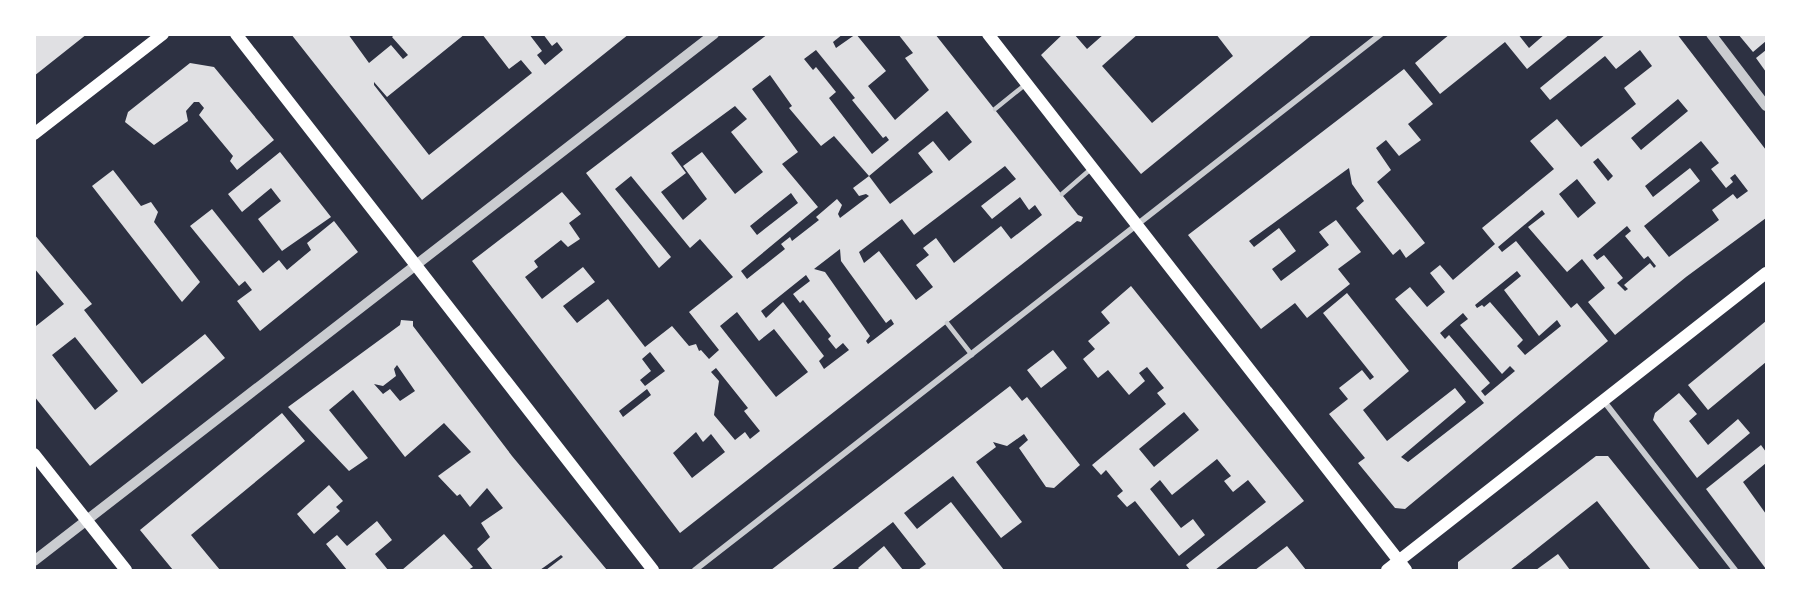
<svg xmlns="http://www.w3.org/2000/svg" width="1801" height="605" viewBox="0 0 1801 605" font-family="Montserrat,sans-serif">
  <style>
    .building { fill: #e0e0e3; fill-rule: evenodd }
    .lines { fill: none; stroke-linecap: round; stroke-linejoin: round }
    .service { stroke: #caccd0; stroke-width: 4.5 }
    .minor { stroke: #caccd0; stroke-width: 6 }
    .tertiary { stroke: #caccd0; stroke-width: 10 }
    .secondary { stroke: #fff; stroke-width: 12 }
  </style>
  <rect width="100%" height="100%" fill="#2d3142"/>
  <path class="building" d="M 34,34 L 87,34 L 34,76 Z
    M 291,34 L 348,34 L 369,63 L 391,45 L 403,59 L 408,55 L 392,37 L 395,34 L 465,34 L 387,97 L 374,82 L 374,85 L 429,155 L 532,73 L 521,60 L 509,69 L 482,34 L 529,34 L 542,51 L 537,55 L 545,65 L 563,50 L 557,42 L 552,46 L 543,34 L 629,34 L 422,200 Z
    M 768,34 L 843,34 L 833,42 L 836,48 L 856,34 L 886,71 L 868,86 L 895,120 L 929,90 L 905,58 L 913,53 L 898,34 L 935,34 L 1078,215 L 1083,217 L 1081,222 L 1077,221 L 680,533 L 472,261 L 562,192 L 581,214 L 569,223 L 580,239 L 568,247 L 561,240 L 534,261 L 538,267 L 525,277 L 542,299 L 583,267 L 595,282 L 563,306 L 577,323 L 608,299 L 645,347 L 672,326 L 689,346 L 696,344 L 699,351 L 701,350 L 709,359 L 719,350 L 689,312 L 733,277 L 700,239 L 690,248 L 631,176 L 615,189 L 671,257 L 659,268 L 586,173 ZM 816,50 L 855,98 L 852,100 L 883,138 L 886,136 L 889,140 L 872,154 L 829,98 L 836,92 L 816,67 L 813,70 L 804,59 ZM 770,75 L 792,106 L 789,108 L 821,146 L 834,136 L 869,176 L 853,188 L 859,196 L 866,194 L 869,196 L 840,218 L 838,214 L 842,205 L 837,199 L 816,217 L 819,220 L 792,241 L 790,237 L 781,244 L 785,249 L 747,279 L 741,271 L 818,207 L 782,164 L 798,152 L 752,89 ZM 735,106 L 747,119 L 731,132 L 763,172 L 735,194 L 702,152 L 683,166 L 707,199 L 683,220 L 661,192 L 686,173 L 671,153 ZM 947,111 L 972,142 L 949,161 L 933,141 L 918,153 L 933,172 L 890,204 L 869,176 ZM 1005,166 L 1016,179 L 981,206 L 992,219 L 1020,197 L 1029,210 L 1035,205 L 1042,215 L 1011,239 L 1001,226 L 954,263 L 936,238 L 923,248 L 929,255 L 916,265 L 933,287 L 916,300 L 879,251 L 864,263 L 859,252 L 902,219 L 914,235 ZM 791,193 L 798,203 L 757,235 L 750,226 ZM 840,249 L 841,261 L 886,323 L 891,319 L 894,324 L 868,344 L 866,341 L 870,336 L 825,272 L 814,269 ZM 806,275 L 810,281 L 793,294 L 800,303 L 803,300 L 831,336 L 828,339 L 836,349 L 843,343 L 849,350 L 824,369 L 819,361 L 824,356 L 783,302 L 766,318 L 761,311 ZM 737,312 L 759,341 L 774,329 L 808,372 L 776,397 L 720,326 ZM 650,352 L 665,371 L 645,386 L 640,380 L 651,371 L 642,359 ZM 716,368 L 748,408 L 744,411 L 760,431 L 750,439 L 745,432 L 735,440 L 714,415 L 719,381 L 711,372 ZM 647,389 L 651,395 L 623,417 L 619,411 ZM 696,432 L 703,442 L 711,434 L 725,452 L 692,478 L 673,453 Z
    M 1063,34 L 1074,34 L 1087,49 L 1104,34 L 1138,34 L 1102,66 L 1152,123 L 1233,56 L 1216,34 L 1313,34 L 1141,174 L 1041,55 Z
    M 1450,34 L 1518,34 L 1529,48 L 1545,34 L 1570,34 L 1527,69 L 1505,42 L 1440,94 L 1415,63 Z
    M 1606,34 L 1677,34 L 1766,150 L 1766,218 L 1686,277 L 1615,335 L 1588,302 L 1605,288 L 1582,259 L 1567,272 L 1528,227 L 1545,214 L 1542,210 L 1498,247 L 1502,252 L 1516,241 L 1571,308 L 1577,303 L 1608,341 L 1405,509 L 1395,508 L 1358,463 L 1365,458 L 1329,414 L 1348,399 L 1339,388 L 1362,370 L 1370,380 L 1374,377 L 1323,313 L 1347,293 L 1409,371 L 1363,410 L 1387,441 L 1455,388 L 1466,402 L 1401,457 L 1408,462 L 1484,403 L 1395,299 L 1410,287 L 1427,307 L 1445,292 L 1430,273 L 1440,265 L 1453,280 L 1495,244 L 1482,228 L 1554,169 L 1530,141 L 1557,119 L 1581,147 L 1636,104 L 1624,88 L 1652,66 L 1640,50 L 1616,69 L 1605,56 L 1550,100 L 1540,88 ZM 1678,99 L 1688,111 L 1641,150 L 1631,138 ZM 1701,141 L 1719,163 L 1711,169 L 1726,188 L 1733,182 L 1730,178 L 1735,174 L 1748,191 L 1737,199 L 1733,194 L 1712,210 L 1719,220 L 1669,257 L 1644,226 L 1700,181 L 1690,168 L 1653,197 L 1645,186 ZM 1598,158 L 1613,176 L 1608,181 L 1593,162 ZM 1577,179 L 1596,203 L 1578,218 L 1559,194 ZM 1627,226 L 1631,231 L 1625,236 L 1644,259 L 1648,256 L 1656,266 L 1654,268 L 1650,263 L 1624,285 L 1628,289 L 1625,291 L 1617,283 L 1623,278 L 1604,255 L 1597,260 L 1593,255 ZM 1517,271 L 1521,276 L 1504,290 L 1539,336 L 1557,320 L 1561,326 L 1525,355 L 1517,346 L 1523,340 L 1490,302 L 1484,307 L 1482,305 L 1477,308 L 1475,305 ZM 1463,313 L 1468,319 L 1460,325 L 1502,374 L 1510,366 L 1515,371 L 1485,396 L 1481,391 L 1490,383 L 1449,335 L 1445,339 L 1440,333 Z
    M 1738,34 L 1766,34 L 1766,41 L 1753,52 Z
    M 1766,50 L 1766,72 L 1756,58 Z
    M 190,63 L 214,67 L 274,140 L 237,170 L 230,161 L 233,156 L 199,115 L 204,108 L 199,102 L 194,102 L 186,111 L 188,121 L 154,145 L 125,122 L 128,112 Z
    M 1404,69 L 1433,104 L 1408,124 L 1421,140 L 1399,156 L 1386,140 L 1376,148 L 1391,170 L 1377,182 L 1425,243 L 1406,258 L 1400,249 L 1393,255 L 1356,208 L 1364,201 L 1352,184 L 1349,168 L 1249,241 L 1254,247 L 1279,228 L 1296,251 L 1272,269 L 1281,281 L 1329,245 L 1319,232 L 1336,220 L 1361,252 L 1338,269 L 1350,284 L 1307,318 L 1295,303 L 1261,329 L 1188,235 Z
    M 280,152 L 331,217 L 282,251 L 258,219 L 281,201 L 271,188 L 242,212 L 228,194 Z
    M 113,170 L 141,206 L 151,202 L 158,212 L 154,222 L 200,282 L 182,302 L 92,186 Z
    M 212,209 L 263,273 L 279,260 L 287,270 L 311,250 L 307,243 L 334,221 L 358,252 L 260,331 L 237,301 L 252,290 L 245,281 L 239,286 L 190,226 Z
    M 34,234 L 92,304 L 84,310 L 142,384 L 205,334 L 225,358 L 90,466 L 34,396 L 34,324 L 36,326 L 64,304 L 34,268 ZM 75,337 L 118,391 L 95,410 L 52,355 Z
    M 1131,286 L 1304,501 L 1215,570 L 1190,570 L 1186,565 L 1266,502 L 1248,480 L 1233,492 L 1224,481 L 1231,476 L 1217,459 L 1172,495 L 1160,480 L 1150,489 L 1181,528 L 1193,519 L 1205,535 L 1179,556 L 1135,501 L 1127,507 L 1117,496 L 1123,491 L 1106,470 L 1101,475 L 1092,465 L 1166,404 L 1157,393 L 1164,388 L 1147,367 L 1139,373 L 1145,381 L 1129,395 L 1108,370 L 1098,378 L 1083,359 L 1095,349 L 1088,341 L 1110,323 L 1101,312 ZM 1184,412 L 1199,430 L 1154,467 L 1139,449 Z
    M 401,320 L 413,321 L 413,326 L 512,456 L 607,570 L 546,570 L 563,557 L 561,555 L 540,570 L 493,570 L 477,549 L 490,537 L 481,523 L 503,508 L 487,488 L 470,507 L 460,494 L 457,496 L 438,476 L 471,452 L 444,423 L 405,457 L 353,390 L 329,410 L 368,458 L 349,471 L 288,407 L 400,325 ZM 397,365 L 415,391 L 400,401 L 390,389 L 383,394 L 374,384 L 383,386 L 396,376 L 394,369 Z
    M 1766,321 L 1766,362 L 1708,410 L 1688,385 Z
    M 1053,350 L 1067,368 L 1041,388 L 1027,370 Z
    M 1010,386 L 1022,401 L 1027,397 L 1080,465 L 1054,488 L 1046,487 L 1019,448 L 1028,440 L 1024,434 L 1007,446 L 993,442 L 996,447 L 976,462 L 1022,522 L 1001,538 L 953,476 L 904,513 L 917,529 L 951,502 L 1004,570 L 918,570 L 926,564 L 893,522 L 831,570 L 771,570 Z
    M 1679,393 L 1697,414 L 1689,421 L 1708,445 L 1738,419 L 1750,433 L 1697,478 L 1653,420 L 1655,413 Z
    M 282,413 L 305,441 L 191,535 L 220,570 L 173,570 L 140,530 Z
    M 1761,445 L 1766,452 L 1766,463 L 1743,482 L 1766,514 L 1766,569 L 1706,489 Z
    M 1596,456 L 1608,456 L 1700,570 L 1651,570 L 1597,501 L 1510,570 L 1458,570 L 1458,562 Z
    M 329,485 L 343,501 L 336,507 L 340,511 L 314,534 L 297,514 Z
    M 377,521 L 392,540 L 375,554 L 388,570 L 347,570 L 326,544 L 337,535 L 347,546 Z
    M 444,534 L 473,567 L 468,570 L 402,570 Z
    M 884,546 L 903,570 L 860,570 L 858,568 Z
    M 1287,546 L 1306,570 L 1255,570 Z
    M 1558,554 L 1570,570 L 1536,570 Z"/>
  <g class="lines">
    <path class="service" d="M 995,109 L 1026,84
      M 1062,194 L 1092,168
      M 947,323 L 972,355"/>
    <path class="minor" d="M 1603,400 L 1735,570
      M 695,570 L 1381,34"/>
    <path class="tertiary" d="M 1711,34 L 1766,106
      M 34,561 L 714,34"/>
    <path class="secondary" d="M 236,34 L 653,570
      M 988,34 L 1406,570
      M 34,134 L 163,34
      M 34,454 L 126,570
      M 1387,570 L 1766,273"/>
  </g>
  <rect width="1801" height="605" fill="none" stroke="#ffffff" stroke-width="72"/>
</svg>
